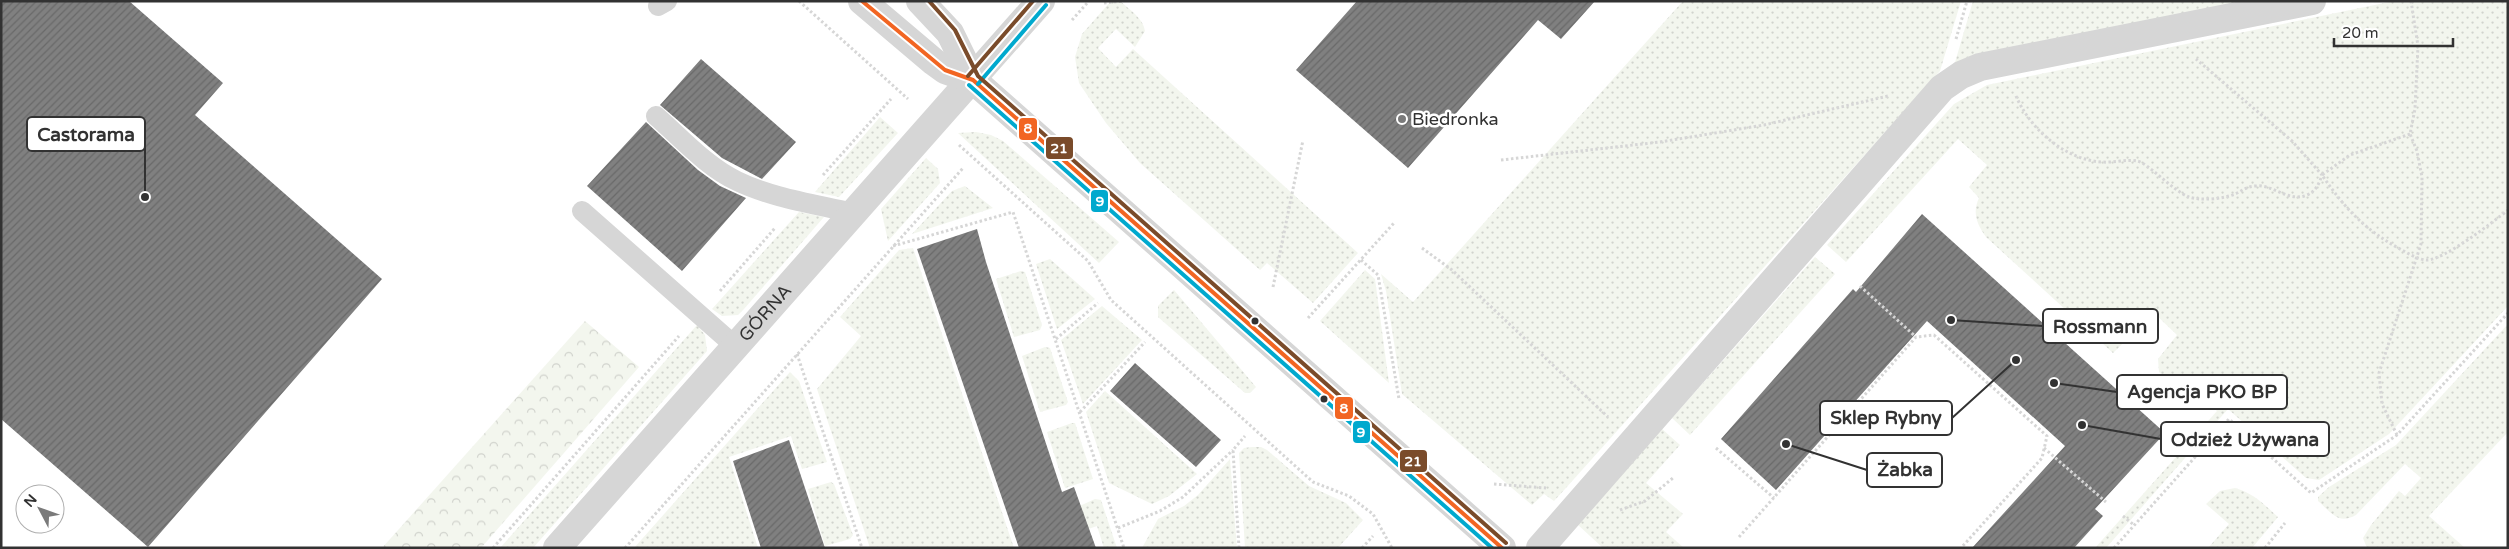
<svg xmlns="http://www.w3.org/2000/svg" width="2509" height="549" viewBox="0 0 2509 549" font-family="'Varela Round',sans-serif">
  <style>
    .grass { fill: url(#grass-dots) }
    .forest { fill: url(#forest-crowns) }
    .building { fill: url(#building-hatch) }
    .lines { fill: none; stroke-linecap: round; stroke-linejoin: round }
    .path { stroke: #d6d6d6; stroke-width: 3; stroke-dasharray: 2.5 2.5; stroke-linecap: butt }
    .service { stroke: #d6d6d6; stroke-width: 20 }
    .minor { stroke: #d6d6d6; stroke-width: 28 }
    .tertiary { stroke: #d6d6d6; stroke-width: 28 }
    .bus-1-casing { stroke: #fff; stroke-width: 8 }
    .bus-2-casing { stroke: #fff; stroke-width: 8 }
    .bus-3-casing { stroke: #fff; stroke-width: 8 }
    .bus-1 { stroke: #f26522; stroke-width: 4 }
    .bus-2 { stroke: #00a9ce; stroke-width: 4 }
    .bus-3 { stroke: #7a4b2a; stroke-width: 4 }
    .poi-dot { fill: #7a7a7a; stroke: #fff; stroke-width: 2 }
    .bus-dot { fill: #323232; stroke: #fff; stroke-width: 2 }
    .labels { text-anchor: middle; stroke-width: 5; stroke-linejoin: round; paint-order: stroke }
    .poi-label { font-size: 18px; fill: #323232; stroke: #fff; text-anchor: start }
    .street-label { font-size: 18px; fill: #323232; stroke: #fff }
    .leader { fill: none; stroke: #323232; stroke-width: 2 }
    .callout-dot { fill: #323232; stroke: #fff; stroke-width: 2 }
    .callout { fill: #fff; stroke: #323232; stroke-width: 2 }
    .callout-label { font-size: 19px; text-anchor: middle; font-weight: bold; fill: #323232 }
    .line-badge { stroke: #fff; stroke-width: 2 }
    .badge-label { font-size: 14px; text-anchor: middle; font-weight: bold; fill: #fff }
  </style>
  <defs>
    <pattern id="grass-dots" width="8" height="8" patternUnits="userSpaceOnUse" patternTransform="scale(1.25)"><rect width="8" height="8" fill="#f3f6ee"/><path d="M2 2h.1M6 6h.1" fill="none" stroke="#d1d3cd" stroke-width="1.8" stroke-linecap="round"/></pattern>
    <pattern id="forest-crowns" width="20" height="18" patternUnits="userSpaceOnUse" patternTransform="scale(1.25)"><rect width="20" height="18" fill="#f3f6ee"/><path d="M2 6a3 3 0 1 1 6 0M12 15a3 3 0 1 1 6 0" fill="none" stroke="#d1d3cd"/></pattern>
    <pattern id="building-hatch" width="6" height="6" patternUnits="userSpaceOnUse" patternTransform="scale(1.25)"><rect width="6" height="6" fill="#808080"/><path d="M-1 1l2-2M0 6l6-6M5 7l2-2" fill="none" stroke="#696969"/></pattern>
  </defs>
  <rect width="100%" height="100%" fill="#fff"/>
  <path class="grass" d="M 1111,1 L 1120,1 C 1130,10 1143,18 1145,31 L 1135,47 L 1116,29 L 1098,48 L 1116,67 L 1133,49 L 1358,253 L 1313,303 L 1267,263 L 1260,270 L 1140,163 L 1106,123 L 1079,83 L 1075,57 L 1082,34 Z
    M 1683,1 L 1961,1 L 1940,71 L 1565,489 L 1554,501 L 1544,494 L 1532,505 L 1402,394 L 1386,291 L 1381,274 L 1413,302 Z
    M 1973,1 L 2261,1 L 1953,69 Z
    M 2394,1 L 2508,1 L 2508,306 L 2389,434 L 2319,480 L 2306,478 L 2228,409 L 2106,548 L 2095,548 L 2217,411 L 2184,380 L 2167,379 L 2159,372 L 2158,359 L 2177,335 L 2154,313 L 2113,353 L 1986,237 C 1977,224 1972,213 1979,198 L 1969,187 L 1987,165 L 1958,139 L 1846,262 L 1827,245 L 1954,104 L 1987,85 Z
    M 880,117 L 898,133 L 839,197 L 815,192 Z
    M 976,132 L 991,135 L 1003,141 L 1119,242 L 1099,263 L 958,133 Z
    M 926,158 L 938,169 L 940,183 L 888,241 L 881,209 Z
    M 965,186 L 993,208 L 912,234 L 952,191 Z
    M 799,212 L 824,217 L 744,309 L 738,315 L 722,316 L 712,309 Z
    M 913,248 L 1014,548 L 870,548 L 817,389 L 861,336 L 840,317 L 899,250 Z
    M 1815,257 L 1835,274 L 1690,435 L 1672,418 Z
    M 1050,259 L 1095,299 L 1057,329 L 1036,264 Z
    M 1365,270 L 1375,279 L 1389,383 L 1320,321 Z
    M 1021,271 L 1025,272 L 1042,325 L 1040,330 L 1014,337 L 996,279 Z
    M 1174,290 L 1256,387 L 1250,393 L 1245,393 L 1158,317 L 1158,306 Z
    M 1102,306 L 1142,340 L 1083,404 L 1061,340 Z
    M 2508,324 L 2508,432 L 2429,516 L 2465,548 L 2367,548 L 2363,538 L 2371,525 L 2399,491 L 2405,496 L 2421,478 L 2405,464 L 2356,515 C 2338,525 2332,513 2318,501 L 2318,497 L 2329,487 L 2396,445 Z
    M 697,325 L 705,335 L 707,351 L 533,548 L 500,548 Z
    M 1045,347 L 1050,348 L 1068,402 L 1066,405 L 1040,412 L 1022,356 Z
    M 790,372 L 799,381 L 827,462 L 802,469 L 791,436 L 729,457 L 758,548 L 634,548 Z
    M 1105,391 L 1197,474 L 1169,496 L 1152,504 L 1109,483 L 1086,412 Z
    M 1072,423 L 1075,423 L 1093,479 L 1065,488 L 1047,432 Z
    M 1661,428 L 1680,445 L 1646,483 L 1683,514 L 1666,532 L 1684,548 L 1603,548 L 1577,524 Z
    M 1252,447 L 1261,447 L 1267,450 L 1309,486 L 1346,503 L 1363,520 L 1338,548 L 1245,548 L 1239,453 L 1244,448 Z
    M 1230,459 L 1237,548 L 1142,548 L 1158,519 L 1184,506 L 1198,495 Z
    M 831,482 L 834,484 L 853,535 L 850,539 L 825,546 L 808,489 Z
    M 2235,488 C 2253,493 2264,504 2278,517 L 2252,548 L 2208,548 L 2229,524 L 2206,504 L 2220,491 Z
    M 1095,499 L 1101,500 L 1117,548 L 1104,548 L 1097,526 L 1080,532 L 1073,509 Z"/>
  <path class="forest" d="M 585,321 L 639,367 L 481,548 L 382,548 Z"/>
  <path class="building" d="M 1,1 L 129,1 L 223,83 L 195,115 L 382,279 L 148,547 L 1,419 Z
    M 1357,1 L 1595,1 L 1561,39 L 1538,20 L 1408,168 L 1296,70 Z
    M 701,59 L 796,142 L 762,179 L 722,158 L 660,105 Z
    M 646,122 L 698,170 L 720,186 L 746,198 L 682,271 L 587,186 Z
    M 1922,214 L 2165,433 L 2095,509 L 2103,516 L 2074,548 L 1972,548 L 2065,446 L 1927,321 L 1776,490 L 1721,439 L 1853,289 L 1856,292 Z
    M 977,229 L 986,262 L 1062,492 L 1074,487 L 1096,548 L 1019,548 L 917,249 Z
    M 1135,363 L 1221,440 L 1196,467 L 1110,391 Z
    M 789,440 L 825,548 L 761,548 L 733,461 Z"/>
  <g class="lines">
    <path class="path" d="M 799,1 L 908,99
      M 1104,3 L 1124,1
      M 1072,20 L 1089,1
      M 1956,39 L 1967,1
      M 2016,96 C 2030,129 2065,160 2102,162 C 2114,163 2126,159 2137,161 C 2147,162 2173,191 2189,197 C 2201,201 2223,199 2235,194 C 2242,191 2247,186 2256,186 C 2273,184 2289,203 2307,195 C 2316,191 2319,184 2322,175 L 2292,141 L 2196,59
      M 2410,134 L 2350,155 L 2322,175 C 2345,209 2366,231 2402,250 C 2409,254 2419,260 2427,260 C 2444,260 2493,222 2508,210
      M 959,145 L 1088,261 L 1111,300 L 1313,482 L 1349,496 L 1373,514 L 1392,548
      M 1501,160 L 1660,142 L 1764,125 L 1888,96
      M 823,175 L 891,99
      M 893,246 L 1013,212 L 1124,548
      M 1422,248 L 1452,270 L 1608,417
      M 1361,260 L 1378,275 L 1399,399
      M 1860,286 L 1916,337
      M 1273,287 L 1303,140
      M 720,291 L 775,228
      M 1308,318 L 1394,223
      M 1056,339 L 1098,303
      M 797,354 L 862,548
      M 1080,412 L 1145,342
      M 2186,428 L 2207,445
      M 2397,435 L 2382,404 L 2379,373 L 2421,244 L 2422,177 L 2417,151 L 2410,134 L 2415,109 L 2418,46 L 2411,1
      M 1716,448 L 1774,498
      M 2044,448 L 2106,502
      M 1494,484 L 1546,488
      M 1620,510 L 1645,501 L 1673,478
      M 2123,516 L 2134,525
      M 1118,528 L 1160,511 L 1183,497 L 1233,450
      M 1739,537 L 1916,337 L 1934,335 L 2047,436 L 2042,458 L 1961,548
      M 493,548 L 679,336
      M 625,548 L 964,167
      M 1239,548 L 1233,450 L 1245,436
      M 1362,548 L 1373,536
      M 2114,548 L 2229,419 L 2311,493 L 2397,435 L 2508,313
      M 2265,548 L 2285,523"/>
    <path class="service" d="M 658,6 L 667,1
      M 656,116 C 681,138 707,167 737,181 C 772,198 815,204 853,213
      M 582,211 L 735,346"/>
    <g class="minor">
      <path id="s1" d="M 557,548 L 1041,1"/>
      <path d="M 1540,548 L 1942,88 L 1961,75 L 1980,67 L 2312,1"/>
    </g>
    <path class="tertiary" d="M 862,1 L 934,62 L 945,70 L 973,80 L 1502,548
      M 920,1 L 950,33 L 973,80"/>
    <g class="bus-1-casing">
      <path id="bus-1" d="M 862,1 L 945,70 L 973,80 L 1502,548"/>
    </g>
    <g class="bus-2-casing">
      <path id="bus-2" d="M 978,84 L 1046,5
        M 969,85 L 1492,548"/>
    </g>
    <g class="bus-3-casing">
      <path id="bus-3" d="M 929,1 L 955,30 L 978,76 L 1506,543
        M 968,76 L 1033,1"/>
    </g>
    <use href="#bus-1" class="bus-1"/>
    <use href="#bus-2" class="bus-2"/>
    <use href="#bus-3" class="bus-3"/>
  </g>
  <circle class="poi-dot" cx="1402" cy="119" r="5"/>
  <g class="bus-dot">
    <circle cx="1255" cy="321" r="4.5"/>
    <circle cx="1324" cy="399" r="4.5"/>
  </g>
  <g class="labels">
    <g class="poi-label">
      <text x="1412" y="125">Biedronka</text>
    </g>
    <g class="street-label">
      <text dy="6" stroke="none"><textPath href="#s1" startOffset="314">GÓRNA</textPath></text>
    </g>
  </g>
  <path class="leader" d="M145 197L145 134M1951 320L2043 326M2054 383L2117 392M2016 360L1952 418M2082 425L2161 439M1786 444L1867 470"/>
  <g class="callout-dot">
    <circle cx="145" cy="197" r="5"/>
    <circle cx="1951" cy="320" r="5"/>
    <circle cx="2054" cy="383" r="5"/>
    <circle cx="2016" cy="360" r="5"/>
    <circle cx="2082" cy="425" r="5"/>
    <circle cx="1786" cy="444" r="5"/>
  </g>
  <g class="callout">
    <rect x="27" y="117" width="118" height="34" rx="5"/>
    <rect x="2043" y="309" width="115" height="34" rx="5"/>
    <rect x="2117" y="375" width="170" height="34" rx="5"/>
    <rect x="1820" y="401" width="132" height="34" rx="5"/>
    <rect x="2161" y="422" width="168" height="34" rx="5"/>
    <rect x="1867" y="453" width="75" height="34" rx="5"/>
  </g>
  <g class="callout-label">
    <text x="86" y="141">Castorama</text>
    <text x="2100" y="333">Rossmann</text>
    <text x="2202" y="398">Agencja PKO BP</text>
    <text x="1886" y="424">Sklep Rybny</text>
    <text x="2245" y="446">Odzież Używana</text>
    <text x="1905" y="476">Żabka</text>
  </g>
  <g class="line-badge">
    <rect x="1018" y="117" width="20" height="24" rx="5" fill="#f26522"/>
    <rect x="1045" y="136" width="29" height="24" rx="5" fill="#7a4b2a"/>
    <rect x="1090" y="189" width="19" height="24" rx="5" fill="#00a9ce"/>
    <rect x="1334" y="396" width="20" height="24" rx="5" fill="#f26522"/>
    <rect x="1352" y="420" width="19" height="24" rx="5" fill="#00a9ce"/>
    <rect x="1399" y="449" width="29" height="24" rx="5" fill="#7a4b2a"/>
  </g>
  <g class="badge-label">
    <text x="1028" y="133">8</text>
    <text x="1059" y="153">21</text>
    <text x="1100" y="206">9</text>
    <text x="1344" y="413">8</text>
    <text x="1361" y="437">9</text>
    <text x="1413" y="466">21</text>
  </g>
  <rect width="2509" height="549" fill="none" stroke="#323232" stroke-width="5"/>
  <g transform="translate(40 509) rotate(311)"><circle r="24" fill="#ffffff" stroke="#adadad"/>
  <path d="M0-4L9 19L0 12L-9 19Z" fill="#7a7a7a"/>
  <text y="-8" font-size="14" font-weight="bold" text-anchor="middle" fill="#323232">N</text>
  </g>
  <path d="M2334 38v8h119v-8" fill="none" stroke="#323232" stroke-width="2.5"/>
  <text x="2342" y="38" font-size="15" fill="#323232" stroke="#ffffff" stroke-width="4" paint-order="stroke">20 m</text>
</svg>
